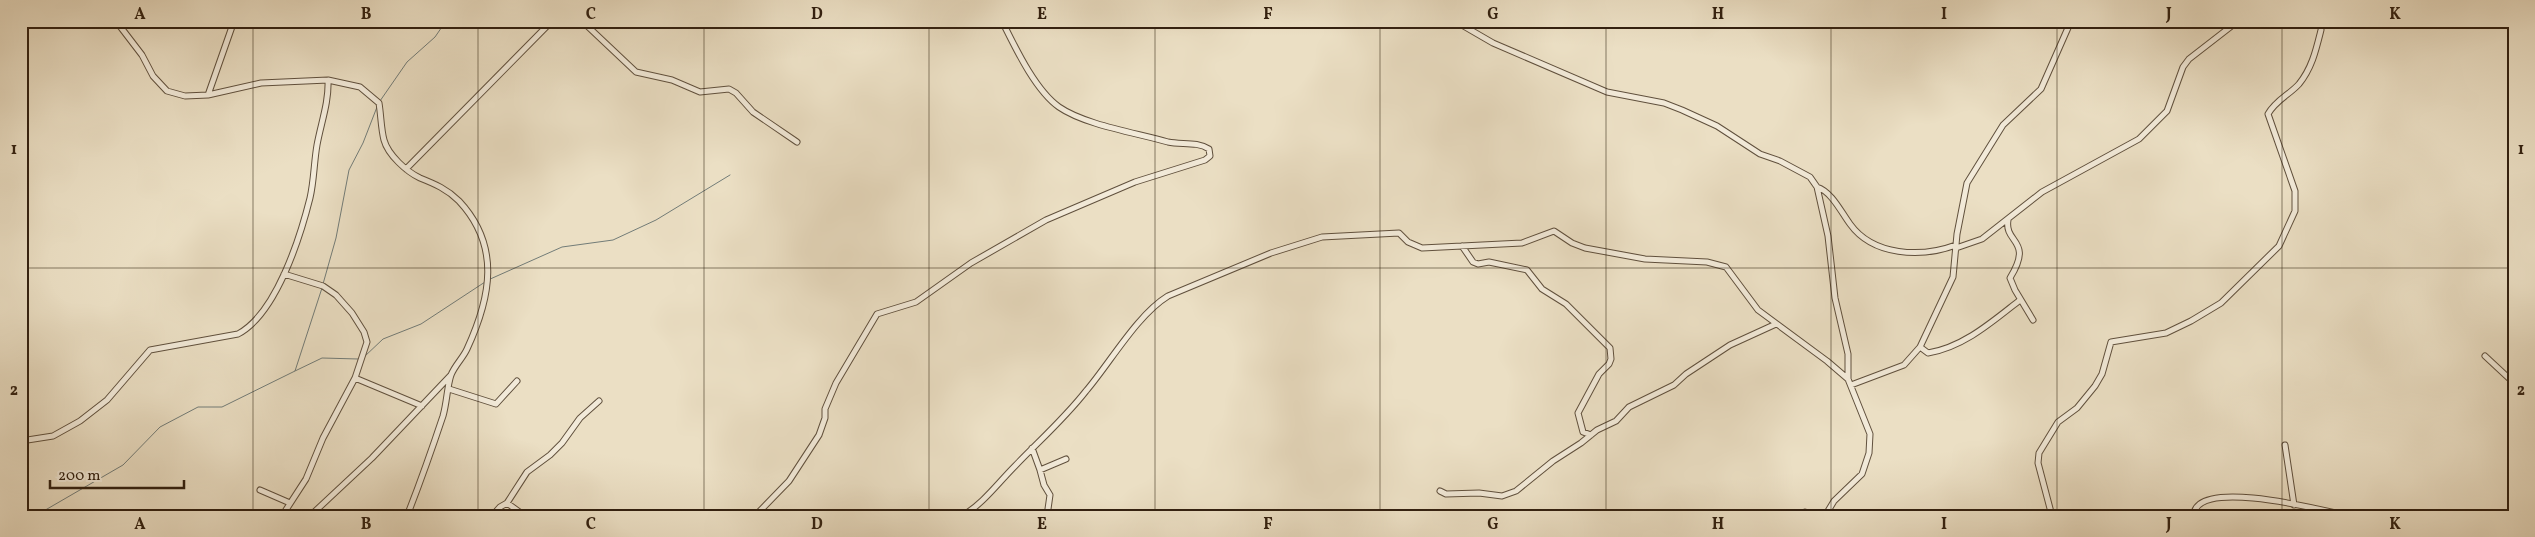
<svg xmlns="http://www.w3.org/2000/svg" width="2535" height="537" viewBox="0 0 2535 537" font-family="Vollkorn,serif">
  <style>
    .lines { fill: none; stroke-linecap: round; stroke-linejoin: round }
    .stream { stroke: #727c78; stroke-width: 1 }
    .minor-casing { stroke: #60503d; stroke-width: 7 }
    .minor { stroke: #f2ead9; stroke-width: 5 }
    .grid { fill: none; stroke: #322010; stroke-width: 1; stroke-opacity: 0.55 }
    .neatline { fill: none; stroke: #322010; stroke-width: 2 }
    .grid-label { font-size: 16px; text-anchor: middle; font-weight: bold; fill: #322010 }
  </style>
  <rect width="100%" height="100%" fill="#ebdfc4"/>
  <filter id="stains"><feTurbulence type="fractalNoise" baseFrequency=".004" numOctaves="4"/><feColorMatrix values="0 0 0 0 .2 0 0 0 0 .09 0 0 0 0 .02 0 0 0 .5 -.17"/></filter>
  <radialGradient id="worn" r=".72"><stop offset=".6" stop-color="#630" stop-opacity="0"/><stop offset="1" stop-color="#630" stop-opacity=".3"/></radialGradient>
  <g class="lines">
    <path class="stream" d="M 380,101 L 407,62 L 435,37 L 446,21
      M 488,280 L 562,247 L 613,240 L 656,220 L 730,175
      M 323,284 L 336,238 L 349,170 L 363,143 L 377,107
      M 364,357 L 383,339 L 421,324 L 485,282
      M 295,371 L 322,358 L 358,359
      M 35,516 L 123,465 L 160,427 L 198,407 L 222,407 L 295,371 L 322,288"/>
    <g class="minor-casing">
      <path id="minor" d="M 116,21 L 142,55 L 153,76 L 167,91 L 185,96 L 208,95 L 261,83 L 328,80 L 360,87 L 379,103 C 381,115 381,129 384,140 C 388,155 407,172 420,178 C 435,184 447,189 459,201 C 501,246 491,297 467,349 C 463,358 455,365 451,375 C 447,387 447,402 443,416 C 432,449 420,483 407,516
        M 582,21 L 636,72 L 672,80 L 700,92 L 729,89 L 736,93 L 753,112 L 797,142
        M 1455,21 L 1493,43 L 1607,92 L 1664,103 L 1682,110 L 1717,126 L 1760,154 L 1780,161 L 1810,177 L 1817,187 L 1828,236 L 1835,298 L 1848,354 L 1848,379
        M 208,95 L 234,21
        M 406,169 L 552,21
        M 1817,187 C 1832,192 1841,212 1850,224 C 1873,256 1921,258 1956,245
        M 2008,220 C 2004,244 2034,239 2010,278 L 2015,290 L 2033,320
        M 1462,246 L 1473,262 L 1478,264 L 1489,262 L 1527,270 L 1542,289 L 1566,304 L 1610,348 L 1611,359 L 1609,364 L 1599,374 L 1578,413 L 1583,432 L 1591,435
        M 1956,248 L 1982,239 L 2042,192 L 2139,139 L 2167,111 L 2183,67 L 2189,59 L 2238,21
        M 1920,347 L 1928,353 C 1964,347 1993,321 2020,300
        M 2485,356 L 2514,383
        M 355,378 L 422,406
        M 1851,385 L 1904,365 L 1920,347 L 1953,277 L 1957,234 L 1967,183 L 2003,125 L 2041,89 L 2071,21
        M 449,389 L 496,404 L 517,381
        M 21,441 L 53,436 L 80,421 L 107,400 L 150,350 L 238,334 C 276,314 300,238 310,198 C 314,181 314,162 317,145 C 321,123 329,102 328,80
        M 2285,445 L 2294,505
        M 1032,448 L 1040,470 L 1066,459
        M 1040,470 L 1044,485 L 1050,495 L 1047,516
        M 260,490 L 290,503
        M 1440,491 L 1446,494 L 1479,493 L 1502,496 L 1516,491 L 1553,461 L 1581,443 L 1597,430 L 1616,421 L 1629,407 L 1674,385 L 1686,374 L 1730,345 L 1776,324
        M 507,503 L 525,516
        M 282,516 L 306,479 L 323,438 L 355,378 L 367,342 L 364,332 L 352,313 L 336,295 L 323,286 L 284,274
        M 310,516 L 372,458 L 451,375
        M 492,516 L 500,507 L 507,503 L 527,472 L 550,455 L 562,443 L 580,418 L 599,401
        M 755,516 L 789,481 L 819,435 L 825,418 L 825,409 L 836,383 L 877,314 L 916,302 L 971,263 L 1046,220 L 1135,182 L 1205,160 L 1210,156 L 1209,149 C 1197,141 1181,145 1168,142 C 1137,133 1085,125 1059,107 C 1035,90 1015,47 1002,21
        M 962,516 C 983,504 998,483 1015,466 C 1039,441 1065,418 1086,391 C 1110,363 1137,315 1168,296 L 1271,253 L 1322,237 L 1399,233 L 1408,242 L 1422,248 L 1522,243 L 1554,231 L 1572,243 L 1585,248 L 1645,259 L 1707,262 L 1726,267 L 1758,310 L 1827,361 L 1848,379 L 1870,434 L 1869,453 L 1862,474 L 1834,501 L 1825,516
        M 1794,516 L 1805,512 L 1817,516
        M 2052,516 L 2038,463 L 2039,453 L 2058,422 L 2077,408 L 2095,386 L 2102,374 L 2111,342 L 2166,333 L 2191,321 L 2221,303 L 2279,246 L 2295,211 L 2295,191 L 2268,114 C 2276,100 2289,95 2299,84 C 2312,68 2316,50 2321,30
        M 2194,516 C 2193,476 2326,511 2349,516"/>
    </g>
    <use href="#minor" class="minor"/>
  </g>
  <path class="grid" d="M 253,21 L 253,516M 478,21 L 478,516M 704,21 L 704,516M 929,21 L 929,516M 1155,21 L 1155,516M 1380,21 L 1380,516M 1606,21 L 1606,516M 1831,21 L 1831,516M 2057,21 L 2057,516M 2282,21 L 2282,516M 21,268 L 2514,268"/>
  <rect width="2535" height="537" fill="none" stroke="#ebdfc4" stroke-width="55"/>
  <path d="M50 480v8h134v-8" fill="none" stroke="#322010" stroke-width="2.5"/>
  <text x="58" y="480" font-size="15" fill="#322010" stroke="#f2ead9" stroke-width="4" paint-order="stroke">200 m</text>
  <rect x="28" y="28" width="2480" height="482" class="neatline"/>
  <g class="grid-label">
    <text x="140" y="19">A</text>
    <text x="366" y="19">B</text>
    <text x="591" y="19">C</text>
    <text x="817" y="19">D</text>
    <text x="1042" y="19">E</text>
    <text x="1268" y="19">F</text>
    <text x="1493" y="19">G</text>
    <text x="1718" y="19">H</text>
    <text x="1944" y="19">I</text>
    <text x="2169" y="19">J</text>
    <text x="2395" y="19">K</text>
    <text x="14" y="154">1</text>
    <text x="2521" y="154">1</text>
    <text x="14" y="395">2</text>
    <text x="2521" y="395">2</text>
    <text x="140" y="529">A</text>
    <text x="366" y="529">B</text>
    <text x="591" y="529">C</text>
    <text x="817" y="529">D</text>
    <text x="1042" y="529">E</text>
    <text x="1268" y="529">F</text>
    <text x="1493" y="529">G</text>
    <text x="1718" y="529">H</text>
    <text x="1944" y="529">I</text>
    <text x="2169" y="529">J</text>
    <text x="2395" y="529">K</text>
  </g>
  <rect width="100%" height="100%" filter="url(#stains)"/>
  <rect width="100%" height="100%" fill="url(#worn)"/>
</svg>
